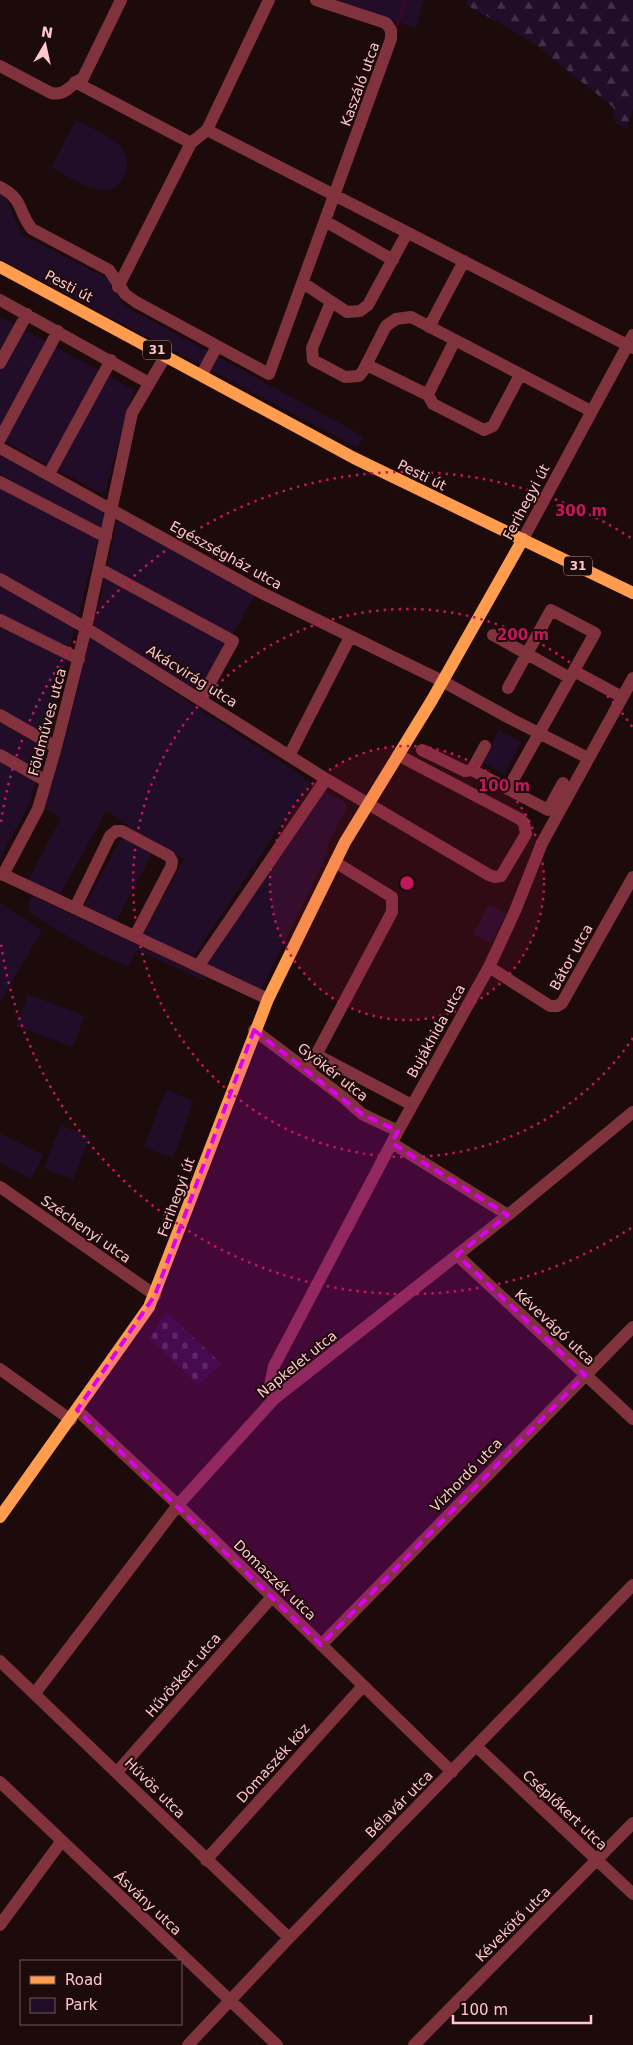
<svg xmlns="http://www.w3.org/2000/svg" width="633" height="2045" viewBox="0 0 633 2045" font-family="'DejaVu Sans',sans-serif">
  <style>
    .green { fill: #220d28 }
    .forest { fill: url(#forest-firs) }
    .cemetery { fill: url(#cemetery-stones) }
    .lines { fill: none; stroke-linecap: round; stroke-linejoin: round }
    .stream { stroke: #3b0523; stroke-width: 2.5 }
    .minor { stroke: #80323d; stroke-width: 12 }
    .major { stroke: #ff9c4e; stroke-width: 12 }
    .marked { fill: #dd00f2; fill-opacity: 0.2; stroke: #dd00f2; stroke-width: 4; stroke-dasharray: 10 6; stroke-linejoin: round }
    .ring { fill: none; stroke: #c2185b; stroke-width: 2.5; stroke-dasharray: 2.5 5 }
    .labels { text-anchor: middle; stroke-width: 4; stroke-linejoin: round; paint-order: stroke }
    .shield { fill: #1d0a0a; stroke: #bb8e91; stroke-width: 1 }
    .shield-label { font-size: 12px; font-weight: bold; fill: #ffc7cb }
    .street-label { font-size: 14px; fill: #ffc7cb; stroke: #1d0a0a }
    .centre { fill: #c2185b; stroke: #1d0a0a; stroke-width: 2.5 }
    .ring-label { font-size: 15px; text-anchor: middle; font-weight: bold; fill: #c2185b; stroke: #1d0a0a; stroke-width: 4; stroke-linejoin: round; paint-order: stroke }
  </style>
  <defs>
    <pattern id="forest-firs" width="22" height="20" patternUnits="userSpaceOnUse" patternTransform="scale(1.25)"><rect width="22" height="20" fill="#220d28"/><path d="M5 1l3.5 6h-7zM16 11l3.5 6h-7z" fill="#432f46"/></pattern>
    <pattern id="cemetery-stones" width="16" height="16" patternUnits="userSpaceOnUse" patternTransform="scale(1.25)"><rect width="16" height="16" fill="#220d28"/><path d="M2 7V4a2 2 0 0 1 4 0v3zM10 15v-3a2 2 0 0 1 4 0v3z" fill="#432f46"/></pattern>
  </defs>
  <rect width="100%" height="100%" fill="#1d0a0a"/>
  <path class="green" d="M 328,0 L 424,0 L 416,28 Z
    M 76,120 C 90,128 109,134 120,146 C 126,152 129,162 126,171 C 115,210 71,178 51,167 Z
    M 0,194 L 5,196 L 21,234 L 109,279 L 123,305 L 363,436 L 358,448 L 0,259 Z
    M 0,316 L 134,390 L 104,495 L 0,439 Z
    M 0,455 L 101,509 L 104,516 L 30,802 L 0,859 Z
    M 118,516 L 256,593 L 199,692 L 94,627 Z
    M 90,637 L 311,782 L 277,830 L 193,958 L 143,934 L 184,859 L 157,844 L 116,922 L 84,907 L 128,825 L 106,811 L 60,895 L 28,881 L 61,818 L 43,808 L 62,750 Z
    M 499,730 L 521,742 L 504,774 L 482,762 Z
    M 323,790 L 344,802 L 347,807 L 329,842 L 324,861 L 261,990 L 207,964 Z
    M 33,896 L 207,977 L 205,981 L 137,950 L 128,967 L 92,951 L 30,913 L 28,907 L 29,900 Z
    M 0,903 L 42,931 L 0,1002 Z
    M 489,905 L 506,914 L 491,943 L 473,934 Z
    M 28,994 L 85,1016 L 73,1047 L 16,1026 Z
    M 166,1090 L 194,1101 L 173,1158 L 144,1147 Z
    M 61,1125 L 89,1137 L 73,1180 L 44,1168 Z
    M 0,1133 L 43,1155 L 31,1179 L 0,1163 Z"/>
  <path class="forest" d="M 467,0 L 633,0 L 633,110 L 626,129 L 615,122 L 613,107 L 529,40 L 465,4 Z"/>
  <path class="cemetery" d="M 166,1312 L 222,1364 L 198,1385 L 149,1338 Z"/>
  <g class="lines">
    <path class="stream" d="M 397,26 L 406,0"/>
    <path class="minor" d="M 0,66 L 51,93 C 67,96 70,84 83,78 L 121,0
      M 75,82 L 191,143
      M 207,130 L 633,348
      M 0,187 C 25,200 17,211 32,229 L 109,270 L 125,294 L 136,302 L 269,374 L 391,39 L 391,30 L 386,23 L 316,0
      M 325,221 L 393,260
      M 303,283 L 347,312 L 360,311 L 368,305 L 407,233
      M 118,287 L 191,143 L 207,130 L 269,0
      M 0,300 L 149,383
      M 331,302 L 312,348 L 313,360 L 345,377 L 359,376 L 363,371 L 386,326 L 396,319 L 411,317 L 591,411
      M 429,327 L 464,261
      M 0,363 L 27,314
      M 367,365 L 428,395 L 433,404 L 484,430 L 493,426 L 520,375
      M 202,374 L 217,346
      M 430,390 L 455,340
      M 0,439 L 58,331
      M 0,448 L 260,592 L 442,681 L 511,719 L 588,758
      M 49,474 L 111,360
      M 0,482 L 106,537
      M 523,539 L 633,335
      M 100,569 L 233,641 L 201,699
      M 0,579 L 86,628 L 326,779 L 489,875 L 495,877 L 501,876 L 526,834 L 524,823 L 520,819 L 398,755
      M 0,620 L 79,659
      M 493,635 L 570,678
      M 574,671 L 622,697
      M 508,688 L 551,610 L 595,633 L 508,789
      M 0,715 L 56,747
      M 422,750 L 465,771 L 472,770 L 548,810 L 563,783
      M 0,755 L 46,781
      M 289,756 L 350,637
      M 472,770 L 485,746
      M 0,873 L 268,999
      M 3,875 L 38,809 L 56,747 L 86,628 L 132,413 L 166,355
      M 75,908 L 110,836 L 116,831 L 122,831 L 169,856 L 172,861 L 171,867 L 135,936
      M 199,965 L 326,779
      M 489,967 L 550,1006 L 557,1006 L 562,1003 L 633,877
      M 254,1030 L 343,1097 L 362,1114 L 398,1131
      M 317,1055 L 412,1105
      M 308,1070 L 392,912 L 392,897 L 335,862
      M 392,1143 L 508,1215
      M 0,1187 L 155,1295
      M 457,1255 L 633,1419
      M 0,1369 L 71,1420
      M 274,1399 L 270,1386 L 274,1366 L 398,1131 L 489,967 L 515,911 L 542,843 L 633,678
      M 77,1410 L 178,1505 L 452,1772
      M 321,1645 L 633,1327
      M 0,1661 L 289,1938
      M 35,1693 L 178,1505 L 274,1399 L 508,1215 L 633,1112
      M 477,1747 L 633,1894
      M 117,1772 L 271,1598
      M 0,1782 L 277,2045
      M 206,1860 L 363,1686
      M 0,1925 L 61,1842
      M 188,2045 L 289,1938 L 633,1585
      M 414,2045 L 633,1823"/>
    <path class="major" d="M 0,267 L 354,458 L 633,593
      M 0,1517 L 149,1307 L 268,999 L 345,842 L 432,700 L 523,539"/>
  </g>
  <path class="marked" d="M 254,1030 L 362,1114 L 398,1131 L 392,1143 L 508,1215 L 457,1255 L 585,1375 L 321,1645 L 77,1410 L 155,1295 Z"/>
  <circle cx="407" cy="883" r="137" fill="#c2185b" fill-opacity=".12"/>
  <g class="ring">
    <circle cx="407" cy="883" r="137"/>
    <path d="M633 1038A274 274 0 1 1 633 728"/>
    <path d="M631 1228A411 411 0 0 1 1 944M1 822A411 411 0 0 1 631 538"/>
  </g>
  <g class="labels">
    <g class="shield">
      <rect x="143" y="340.5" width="28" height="19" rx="4"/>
      <rect x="564" y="556.5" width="28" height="19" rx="4"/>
    </g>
    <g class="shield-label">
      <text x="157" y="354">31</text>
      <text x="578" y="570">31</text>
    </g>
    <g class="street-label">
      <text transform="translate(360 84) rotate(-70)" y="5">Kaszáló utca</text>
      <text transform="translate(69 286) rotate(28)" y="5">Pesti út</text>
      <text transform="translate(422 475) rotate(26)" y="5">Pesti út</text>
      <text transform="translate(526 502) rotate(-62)" y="5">Ferihegyi út</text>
      <text transform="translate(226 555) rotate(29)" y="5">Egészségház utca</text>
      <text transform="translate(192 676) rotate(32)" y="5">Akácvirág utca</text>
      <text transform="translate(47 722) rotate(-75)" y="5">Földműves utca</text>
      <text transform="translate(571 957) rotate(-61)" y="5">Bátor utca</text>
      <text transform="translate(436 1031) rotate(-61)" y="5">Bujákhida utca</text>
      <text transform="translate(333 1072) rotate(38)" y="5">Gyökér utca</text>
      <text transform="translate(176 1197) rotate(-70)" y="5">Ferihegyi út</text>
      <text transform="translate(86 1229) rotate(35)" y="5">Széchenyi utca</text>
      <text transform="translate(555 1327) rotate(43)" y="5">Kévevágó utca</text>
      <text transform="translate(297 1364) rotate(-39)" y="5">Napkelet utca</text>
      <text transform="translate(466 1475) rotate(-46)" y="5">Vízhordó utca</text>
      <text transform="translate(275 1580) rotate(44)" y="5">Domaszék utca</text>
      <text transform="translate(183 1675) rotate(-49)" y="5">Hűvöskert utca</text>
      <text transform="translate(273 1763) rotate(-48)" y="5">Domaszék köz</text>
      <text transform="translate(155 1788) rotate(45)" y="5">Hűvös utca</text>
      <text transform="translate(399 1804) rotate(-45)" y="5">Bélavár utca</text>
      <text transform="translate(565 1810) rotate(43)" y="5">Cséplőkert utca</text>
      <text transform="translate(148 1903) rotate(43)" y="5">Ásvány utca</text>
      <text transform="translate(513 1924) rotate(-45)" y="5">Kévekötő utca</text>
    </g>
  </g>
  <circle cx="407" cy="883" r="8" class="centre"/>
  <g class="ring-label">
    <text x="581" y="516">300 m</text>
    <text x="523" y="640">200 m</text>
    <text x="504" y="791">100 m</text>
  </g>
  <rect x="20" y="1960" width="162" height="65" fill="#1d0a0a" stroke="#775657"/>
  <rect x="30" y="1976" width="25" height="8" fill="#ff9c4e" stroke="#775657"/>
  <text x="65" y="1985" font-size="15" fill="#ffc7cb">Road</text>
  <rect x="30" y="1998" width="25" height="15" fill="#220d28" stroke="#775657"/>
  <text x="65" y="2010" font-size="15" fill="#ffc7cb">Park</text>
  <g transform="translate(45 45) rotate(9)" stroke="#1d0a0a" stroke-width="4" paint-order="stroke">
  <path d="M0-4L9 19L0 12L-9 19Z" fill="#ffc7cb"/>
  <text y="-8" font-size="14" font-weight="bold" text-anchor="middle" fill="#ffc7cb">N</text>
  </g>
  <path d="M453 2015v8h138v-8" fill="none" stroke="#ffc7cb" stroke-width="2.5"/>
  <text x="460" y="2015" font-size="15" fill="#ffc7cb" stroke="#1d0a0a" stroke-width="4" paint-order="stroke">100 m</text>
</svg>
